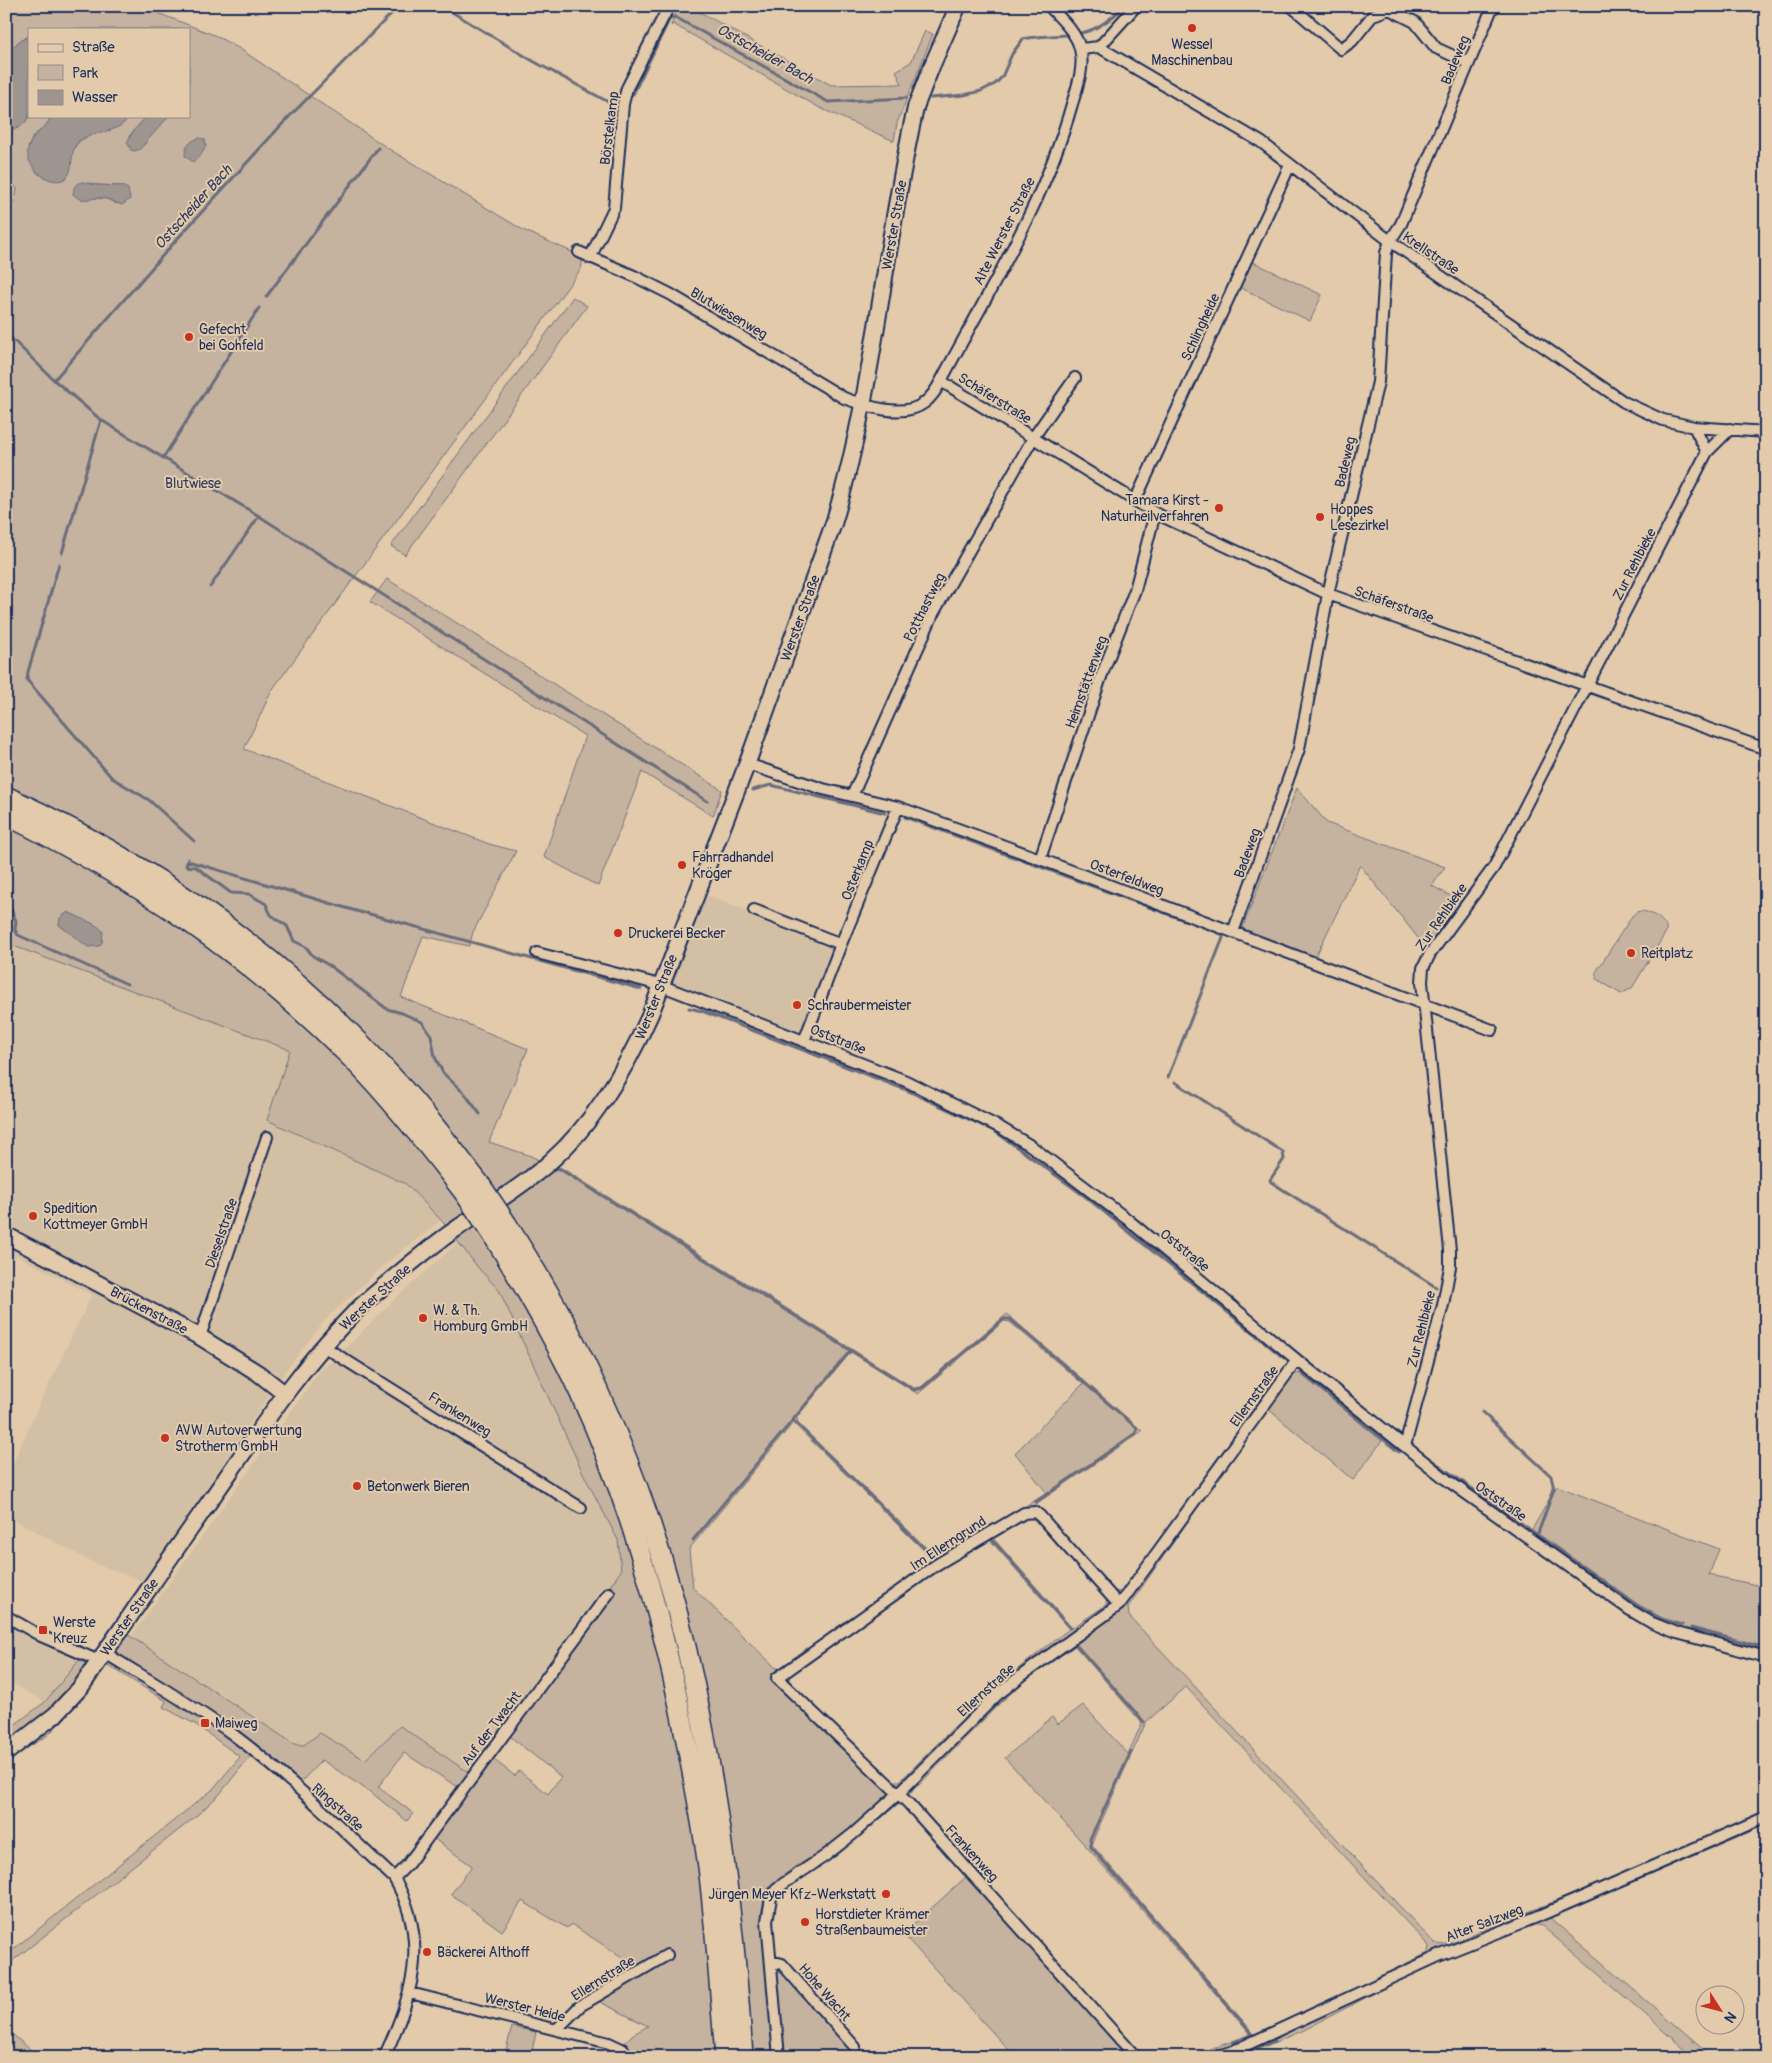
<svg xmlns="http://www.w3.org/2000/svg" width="1772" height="2063" viewBox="0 0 1772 2063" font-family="Pangolin,sans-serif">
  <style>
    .built { fill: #d3bfa4 }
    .green { fill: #c5b39f; stroke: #70717e; fill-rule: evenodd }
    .water { fill: #9e9590; stroke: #6a6c7c }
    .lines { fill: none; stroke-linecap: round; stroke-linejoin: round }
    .stream { stroke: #6a6c7c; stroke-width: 3 }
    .street-casing { stroke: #1b2f5e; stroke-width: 14 }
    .secondary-casing { stroke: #1b2f5e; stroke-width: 19 }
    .highway-casing { stroke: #1b2f5e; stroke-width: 22 }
    .street { stroke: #e2caaa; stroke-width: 10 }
    .secondary { stroke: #e2caaa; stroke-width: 15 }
    .highway { stroke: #e2caaa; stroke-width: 19 }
    .highway-bridge-casing { stroke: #1b2f5e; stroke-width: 22; stroke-linecap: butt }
    .highway-bridge { stroke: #e2caaa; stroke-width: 19 }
    .poi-dot { fill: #c8321e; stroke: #e2caaa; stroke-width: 2 }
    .labels { text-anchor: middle; stroke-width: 4; stroke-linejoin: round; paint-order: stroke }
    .poi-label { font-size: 14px; fill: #1b2f5e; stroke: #e2caaa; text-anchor: start }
    .street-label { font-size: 14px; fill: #1b2f5e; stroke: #e2caaa }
    .park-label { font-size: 14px; fill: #2c3c64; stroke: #e2caaa }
    .water-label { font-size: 15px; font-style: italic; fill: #2f3e66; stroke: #e2caaa }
  </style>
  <rect width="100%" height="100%" fill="#e2caaa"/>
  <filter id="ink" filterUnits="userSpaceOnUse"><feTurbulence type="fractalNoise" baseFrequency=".02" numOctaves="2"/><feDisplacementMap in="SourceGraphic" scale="10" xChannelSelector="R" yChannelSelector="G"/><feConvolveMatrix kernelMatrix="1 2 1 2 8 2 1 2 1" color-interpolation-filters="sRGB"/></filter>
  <g filter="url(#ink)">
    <path class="built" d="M 706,895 L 836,945 L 805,1026 L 797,1033 L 670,984 Z
      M 6,943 L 291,1050 L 267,1120 L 406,1184 L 441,1220 L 384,1265 L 324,1321 L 289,1366 L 143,1581 L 94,1563 L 6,1515 L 6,1480 L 35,1413 L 92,1295 L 16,1255 L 6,1275 Z
      M 459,1242 L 480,1270 L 499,1290 L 584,1475 L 618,1540 L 621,1571 L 468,1772 L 400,1726 L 365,1760 L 320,1733 L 304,1745 L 294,1744 L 131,1637 L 319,1372 L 344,1350 L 397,1297 Z
      M 6,1619 L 81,1658 L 45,1702 L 6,1680 Z"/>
    <path class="green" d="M 6,6 L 140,6 L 214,35 L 240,49 L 389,149 L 523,230 L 583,257 L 581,269 L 272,690 L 244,749 L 489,844 L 516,851 L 473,932 L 469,946 L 423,936 L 401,997 L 528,1049 L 489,1142 L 531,1156 L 558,1170 L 560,1167 L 914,1388 L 921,1387 L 1007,1314 L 1142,1431 L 1036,1504 L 1114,1591 L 1122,1592 L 1203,1481 L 1212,1487 L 1128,1607 L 1129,1616 L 1435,1944 C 1452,1947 1472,1933 1488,1927 C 1582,1893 1674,1851 1766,1811 L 1766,1825 L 1550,1918 L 1712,2057 L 1695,2057 L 1542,1926 L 1533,1924 L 1476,1945 L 1388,1986 L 1302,2031 L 1239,2057 L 1185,2057 L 1249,2036 L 1250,2033 L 1085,1845 L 1005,1758 L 1052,1717 L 1058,1724 L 1083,1705 L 1128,1754 L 1142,1723 L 1075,1646 L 1032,1675 L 1002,1701 L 911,1793 L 835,1857 L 827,1848 C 805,1862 773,1875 764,1902 C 758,1919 764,1943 766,1960 L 798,1978 L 868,2057 L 597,2057 L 614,2053 L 632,2035 L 648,2026 L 590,1997 L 636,1966 L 571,1924 L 567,1928 L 522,1901 L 502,1931 L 451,1894 L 472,1866 L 430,1836 L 434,1830 L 430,1826 L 458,1787 L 404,1753 L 378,1787 L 413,1813 L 407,1821 L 373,1794 L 322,1760 L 297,1786 L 255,1750 L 219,1795 L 194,1818 L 6,1966 L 6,1955 L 212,1790 L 240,1757 L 195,1724 L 163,1707 L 166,1701 L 101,1661 L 121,1630 L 294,1744 L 304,1745 L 320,1733 L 365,1760 L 400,1726 L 468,1772 L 484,1752 L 515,1776 L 519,1771 L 548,1794 L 561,1777 L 502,1730 L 621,1571 L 618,1540 L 584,1475 L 499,1290 L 480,1270 L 441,1220 L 406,1184 L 267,1120 L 290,1050 L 6,943 L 6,204 L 15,202 L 17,188 L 6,181 L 6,131 C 17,129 25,126 29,116 L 51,116 L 47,125 L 33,136 L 28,148 L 37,173 L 49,179 L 69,174 C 71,165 70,156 75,147 C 84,130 116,136 130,116 L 147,116 L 129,136 L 144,145 L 155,130 L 169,116 L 189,116 L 189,29 L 29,29 L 29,36 L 18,42 L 6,55 ZM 89,183 L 97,185 L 122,186 L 117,204 L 107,199 L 94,198 ZM 1004,1321 L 1010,1322 L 1083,1384 L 1015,1453 L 1047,1493 L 938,1559 L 798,1424 L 797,1417 L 851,1352 L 918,1394 ZM 793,1423 L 935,1561 L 784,1668 L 776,1668 L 693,1588 L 689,1549 ZM 1027,1516 L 1035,1517 L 1107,1597 L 1106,1605 L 1072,1628 L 992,1537 ZM 989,1539 L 1069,1629 L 991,1690 L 900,1781 L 892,1781 L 789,1681 L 790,1674 L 940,1568 ZM 1186,1687 L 1429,1946 L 1428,1953 L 1297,2016 L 1254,2034 L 1093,1846 L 1092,1842 L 1146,1722 Z
      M 678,6 L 689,6 L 831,85 L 902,84 L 896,71 L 911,62 L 925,31 L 933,34 L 897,123 L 894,141 L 820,108 L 673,24 L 671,26 Z
      M 1251,261 L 1322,295 L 1310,321 L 1239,287 Z
      M 573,297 L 587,306 L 405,555 L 391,546 Z
      M 387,579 L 722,790 L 713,816 L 642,772 L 598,886 L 544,857 L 585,736 L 370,602 Z
      M 1297,788 L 1327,823 L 1445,867 L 1432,886 L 1464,903 L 1426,948 L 1360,865 L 1314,960 L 1242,929 Z
      M 1641,911 C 1651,912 1661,918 1666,926 L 1666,932 L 1632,988 L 1621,994 L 1597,979 L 1596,972 L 1632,916 L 1637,912 Z
      M 1300,1373 L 1382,1441 L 1353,1480 L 1268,1409 L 1293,1375 Z
      M 1557,1486 L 1719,1549 L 1709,1575 L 1766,1587 L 1766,1655 L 1652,1621 L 1530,1533 Z
      M 81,1658 L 99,1666 L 63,1715 L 66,1717 L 48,1735 L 6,1761 L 6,1731 L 45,1702 Z
      M 967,1876 L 1019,1920 L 1143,2057 L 1015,2057 L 903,1934 Z
      M 512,2027 L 536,2032 L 531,2057 L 504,2057 Z
      M 6,2029 L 39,2057 L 24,2057 L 6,2042 Z"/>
    <path class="water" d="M 29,36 L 29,116 C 25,126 17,130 6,131 L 6,55 L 18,42 Z
      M 51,116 L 130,116 C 116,137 92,129 79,141 C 68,152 75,168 67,177 C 53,190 24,167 28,150 C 32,131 45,132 51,116 Z
      M 147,116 L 169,116 L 140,149 L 135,151 L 131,150 L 127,142 L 134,130 Z
      M 199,138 L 205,139 L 206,146 L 201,155 L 193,162 L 185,156 C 185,146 190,141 199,138 Z
      M 82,182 L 97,185 L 122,186 L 128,189 L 130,199 L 122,205 C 115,203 110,199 103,198 C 92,197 82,204 73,194 C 74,187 75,183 82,182 Z
      M 68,912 L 96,925 L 103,931 L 102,943 L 99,946 L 88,947 L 59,925 L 60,918 Z"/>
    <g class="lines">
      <path class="stream" d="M 442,6 L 533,61 L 612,104
        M 633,94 L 670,18 L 675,17 L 828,102 L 906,98
        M 931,98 L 964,95 L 981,91 L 995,84 L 1002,77 L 1012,54 L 1023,39 C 1043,35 1065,37 1085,32 C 1097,29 1115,17 1123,6
        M 266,297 L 378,148
        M 6,333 L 54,380 L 178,238 L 286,120 L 399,6
        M 54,380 L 101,420 L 259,516 L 707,801
        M 163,458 L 259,308
        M 6,503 L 10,506 L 6,521
        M 62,553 L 101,420
        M 59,564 L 28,672 L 27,680 L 112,778 L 149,800 L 194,841
        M 210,587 L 259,516
        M 6,759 L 10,761 C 11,770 10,774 6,782
        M 753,790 L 771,785 L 885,813
        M 905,817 L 1222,934 L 1223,938 L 1168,1077
        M 188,859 L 186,866 L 196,867 L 231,893 L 249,894 L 266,904 L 271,915 L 287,926 L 294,941 L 306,947 L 313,956 L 330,966 L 387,1009 L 402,1013 L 422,1022 L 431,1035 L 435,1057 L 443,1073 L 465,1094 L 480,1114
        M 188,861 L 363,913
        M 6,897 L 16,921 L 15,930 L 18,935 L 127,984
        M 366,913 L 641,989
        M 689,1008 L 702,1011 L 904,1089 L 996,1132 L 1086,1197 L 1284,1358
        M 1175,1082 L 1283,1152 L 1284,1159 L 1270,1180 L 1271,1182 L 1436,1287
        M 558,1168 L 914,1390 L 922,1388 L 1004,1319 L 1010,1319 L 1137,1428 L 1136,1433 L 1036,1502
        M 1301,1373 L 1399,1452
        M 1482,1412 L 1551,1476 L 1554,1489 L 1537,1536
        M 793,1420 L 934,1558
        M 1423,1454 L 1637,1605 L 1662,1619 L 1682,1625
        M 992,1536 L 990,1537 L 1070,1628
        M 693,1540 L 851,1350
        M 1691,1628 L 1766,1648
        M 1076,1645 L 1144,1722
        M 1131,1752 L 1090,1839 L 1091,1847 L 1251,2032 L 1252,2035 L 1233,2042 L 1233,2044
        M 1237,2057 L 1274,2041"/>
      <g class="street-casing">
        <path id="street" d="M 1291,6 L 1341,49 L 1352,41 L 1373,15 L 1389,9 L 1415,22 L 1436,48 L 1469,63
          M 1099,47 L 1261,142 L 1390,241 L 1624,402 L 1663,420 L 1694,427 L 1766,432
          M 1081,49 L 1099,47 L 1136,6
          M 579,252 L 634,276 L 670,294 L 844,398 C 866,406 903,419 924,403 C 932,397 937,389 941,381 C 989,290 1044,204 1072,104 C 1077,88 1085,66 1080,49 C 1077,33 1060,18 1049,6
          M 590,258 L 614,208 L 623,104 L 627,88 L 669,6
          M 941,381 L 1155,513 L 1328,594 L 1766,749
          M 1694,427 L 1707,452
          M 1135,501 L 1290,165
          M 747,764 L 823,789 L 898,807 L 1040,859 L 1492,1030
          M 852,796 L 934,612 L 1033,438 L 1075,378
          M 1040,859 L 1101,677 L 1135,590 L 1155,513
          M 754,910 L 841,944
          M 1233,932 L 1299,749 L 1328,594 L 1378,382 L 1386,253 L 1390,241 L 1401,224 L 1493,6
          M 537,953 L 660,985 L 906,1081 L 1001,1128 L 1031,1146 L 1127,1219 L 1297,1360 L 1447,1480 L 1630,1610 L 1652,1623 L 1677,1633 L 1766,1657
          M 804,1041 L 841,944 L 898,807
          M 200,1337 L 267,1137
          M 323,1346 L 581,1508
          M 1405,1446 L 1443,1305 L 1450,1267 L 1450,1250 L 1422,982 L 1423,968 L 1430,954 L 1494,867 L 1707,452 L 1730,429
          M 1119,1605 L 1040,1516 L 1035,1512 L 1024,1513 L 936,1565 L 777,1678 L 909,1804 L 1136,2057
          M 6,1616 L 41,1636 L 99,1661
          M 105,1653 C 147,1679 191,1704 231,1733 C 289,1776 341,1828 394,1878 C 430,1940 413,1996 384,2057
          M 394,1878 L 408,1864 L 609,1593
          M 771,1961 L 782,1964 L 855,2047
          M 410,1993 L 609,2043 L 622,2049 L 630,2057
          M 557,2029 L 580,2006 L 667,1955
          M 779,2057 L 767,1921 L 771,1898 L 776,1890 L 783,1884 L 825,1856 L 853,1834 L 898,1794 L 997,1695 L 1025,1673 L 1119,1605 L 1297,1360
          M 1214,2057 L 1231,2052 L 1441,1955 L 1539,1916 L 1766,1817"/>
      </g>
      <g class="secondary-casing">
        <path id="secondary" d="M 6,1235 L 200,1337 L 258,1373 L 285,1394
          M 6,1753 L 55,1715 L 81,1687 C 127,1620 174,1552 221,1485 C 262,1426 302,1366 352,1315 C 362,1304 374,1295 385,1285 C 409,1265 433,1244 459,1227 C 489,1206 522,1187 550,1162 C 595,1122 626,1069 650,1015 L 747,764 L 834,522 C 875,387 884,244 916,106 L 931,68 L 958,6"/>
      </g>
      <g class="highway-casing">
        <path id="highway" d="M 6,796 C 150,863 282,955 389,1073 C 422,1108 451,1146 480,1184
          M 6,815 C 137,880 247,954 351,1058 C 392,1100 429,1147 465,1194
          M 507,1224 C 530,1261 554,1299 573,1338 C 627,1446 669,1563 694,1682 C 720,1805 735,1931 743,2057
          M 492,1234 C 524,1286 554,1338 580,1394 C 632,1507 665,1628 688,1751 C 696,1792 704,1833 709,1875 C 716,1935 720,1996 725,2057"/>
      </g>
      <use href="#street" class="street"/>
      <use href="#secondary" class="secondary"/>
      <use href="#highway" class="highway"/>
      <g class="highway-bridge-casing">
        <path id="highway-bridge" d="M 480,1184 L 507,1224
          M 465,1194 L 492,1234"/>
      </g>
      <use href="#highway-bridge" class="highway-bridge"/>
    </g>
  </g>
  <g class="poi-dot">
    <circle cx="1192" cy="28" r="5"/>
    <circle cx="189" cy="337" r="5"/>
    <circle cx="1219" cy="508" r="5"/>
    <circle cx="1320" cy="517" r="5"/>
    <circle cx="682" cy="865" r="5"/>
    <circle cx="618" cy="933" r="5"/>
    <circle cx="1631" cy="953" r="5"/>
    <circle cx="797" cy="1005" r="5"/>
    <circle cx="33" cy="1216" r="5"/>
    <circle cx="423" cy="1318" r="5"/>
    <circle cx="165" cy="1438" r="5"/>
    <circle cx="357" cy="1486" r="5"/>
    <rect x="38" y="1625" width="10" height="10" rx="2.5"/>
    <rect x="200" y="1718" width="10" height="10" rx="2.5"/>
    <circle cx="886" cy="1894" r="5"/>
    <circle cx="805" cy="1922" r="5"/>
    <circle cx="427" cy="1952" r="5"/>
  </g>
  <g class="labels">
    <g class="poi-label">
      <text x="1192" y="49" text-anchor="middle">Wessel<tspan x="1192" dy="16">Maschinenbau</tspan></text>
      <text x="199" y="334">Gefecht<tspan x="199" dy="16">bei Gohfeld</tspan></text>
      <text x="1209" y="505" text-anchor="end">Tamara Kirst -<tspan x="1209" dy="16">Naturheilverfahren</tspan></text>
      <text x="1330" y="514">Hoppes<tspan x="1330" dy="16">Lesezirkel</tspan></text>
      <text x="692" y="862">Fahrradhandel<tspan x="692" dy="16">Kröger</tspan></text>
      <text x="628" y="938">Druckerei Becker</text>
      <text x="1641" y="958">Reitplatz</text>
      <text x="807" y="1010">Schraubermeister</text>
      <text x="43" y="1213">Spedition<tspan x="43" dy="16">Kottmeyer GmbH</tspan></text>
      <text x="433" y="1315">W. &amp; Th.<tspan x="433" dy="16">Homburg GmbH</tspan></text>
      <text x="175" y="1435">AVW Autoverwertung<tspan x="175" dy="16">Strotherm GmbH</tspan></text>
      <text x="367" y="1491">Betonwerk Bieren</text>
      <text x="53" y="1627">Werste<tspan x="53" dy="16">Kreuz</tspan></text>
      <text x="215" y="1728">Maiweg</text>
      <text x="876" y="1899" text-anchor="end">Jürgen Meyer Kfz-Werkstatt</text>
      <text x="815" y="1919">Horstdieter Krämer<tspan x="815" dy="16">Straßenbaumeister</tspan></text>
      <text x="437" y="1957">Bäckerei Althoff</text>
    </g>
    <g class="street-label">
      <text transform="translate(1455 60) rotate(-67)" y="5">Badeweg</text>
      <text transform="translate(609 128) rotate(-83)" y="5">Börstelkamp</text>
      <text transform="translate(894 225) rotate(-80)" y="5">Werster Straße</text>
      <text transform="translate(1004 231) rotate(-63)" y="5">Alte Werster Straße</text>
      <text transform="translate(1431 253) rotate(34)" y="5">Krellstraße</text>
      <text transform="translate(729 313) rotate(31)" y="5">Blutwiesenweg</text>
      <text transform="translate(1200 327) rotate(-65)" y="5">Schlingheide</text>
      <text transform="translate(995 398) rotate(32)" y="5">Schäferstraße</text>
      <text transform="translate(1345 462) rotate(-77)" y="5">Badeweg</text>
      <text transform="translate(1634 564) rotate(-63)" y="5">Zur Rehlbieke</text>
      <text transform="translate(1394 604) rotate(20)" y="5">Schäferstraße</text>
      <text transform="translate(924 607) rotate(-63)" y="5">Potthastweg</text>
      <text transform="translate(800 618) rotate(-70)" y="5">Werster Straße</text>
      <text transform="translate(1086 682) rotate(-70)" y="5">Heimstättenweg</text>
      <text transform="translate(1247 853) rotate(-70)" y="5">Badeweg</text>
      <text transform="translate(857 870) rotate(-68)" y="5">Osterkamp</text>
      <text transform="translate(1127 877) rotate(21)" y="5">Osterfeldweg</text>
      <text transform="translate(1441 917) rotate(-55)" y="5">Zur Rehlbieke</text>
      <text transform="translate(656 997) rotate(-68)" y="5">Werster Straße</text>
      <text transform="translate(838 1039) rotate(22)" y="5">Oststraße</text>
      <text transform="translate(221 1233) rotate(-71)" y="5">Dieselstraße</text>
      <text transform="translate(1185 1250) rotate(39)" y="5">Oststraße</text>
      <text transform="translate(375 1297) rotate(-42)" y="5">Werster Straße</text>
      <text transform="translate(149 1310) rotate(28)" y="5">Brückenstraße</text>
      <text transform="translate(1421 1329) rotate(-76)" y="5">Zur Rehlbieke</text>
      <text transform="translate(1254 1396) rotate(-54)" y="5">Ellernstraße</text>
      <text transform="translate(460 1414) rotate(32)" y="5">Frankenweg</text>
      <text transform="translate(1501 1501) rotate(35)" y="5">Oststraße</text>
      <text transform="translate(948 1543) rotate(-33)" y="5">Im Ellerngrund</text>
      <text transform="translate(129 1617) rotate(-55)" y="5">Werster Straße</text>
      <text transform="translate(986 1690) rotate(-42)" y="5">Ellernstraße</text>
      <text transform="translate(491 1728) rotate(-53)" y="5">Auf der Twacht</text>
      <text transform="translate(338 1807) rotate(42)" y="5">Ringstraße</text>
      <text transform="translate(972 1853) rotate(48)" y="5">Frankenweg</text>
      <text transform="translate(1484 1923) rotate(-21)" y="5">Alter Salzweg</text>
      <text transform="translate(603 1978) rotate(-32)" y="5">Ellernstraße</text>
      <text transform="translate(825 1992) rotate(49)" y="5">Hohe Wacht</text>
      <text transform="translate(525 2007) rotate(14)" y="5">Werster Heide</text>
    </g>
    <g class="park-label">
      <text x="193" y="488">Blutwiese</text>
    </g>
    <g class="water-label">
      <text transform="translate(765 54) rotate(29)" y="5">Ostscheider Bach</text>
      <text transform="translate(193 207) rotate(-48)" y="5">Ostscheider Bach</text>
    </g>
  </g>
  <rect width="1772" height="2063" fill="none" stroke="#e2caaa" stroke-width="25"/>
  <rect x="12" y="12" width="1747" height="2038" fill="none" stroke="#1b2f5e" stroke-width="2" filter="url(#ink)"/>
  <rect x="28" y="28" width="162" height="90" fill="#e2caaa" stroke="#928c8c"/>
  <rect x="38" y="44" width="25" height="8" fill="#e2caaa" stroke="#928c8c"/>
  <text x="72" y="52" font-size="15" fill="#1b2f5e">Straße</text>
  <rect x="38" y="65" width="25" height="15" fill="#c5b39f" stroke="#928c8c"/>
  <text x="72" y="78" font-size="15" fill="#1b2f5e">Park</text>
  <rect x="38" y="90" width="25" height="15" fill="#9e9590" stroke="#928c8c"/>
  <text x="72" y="102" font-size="15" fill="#1b2f5e">Wasser</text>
  <g transform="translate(1720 2010) rotate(126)"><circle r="24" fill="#e2caaa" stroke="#928c8c"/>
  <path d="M0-4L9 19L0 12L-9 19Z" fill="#c8321e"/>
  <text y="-8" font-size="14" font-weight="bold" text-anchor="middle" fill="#1b2f5e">N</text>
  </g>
</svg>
